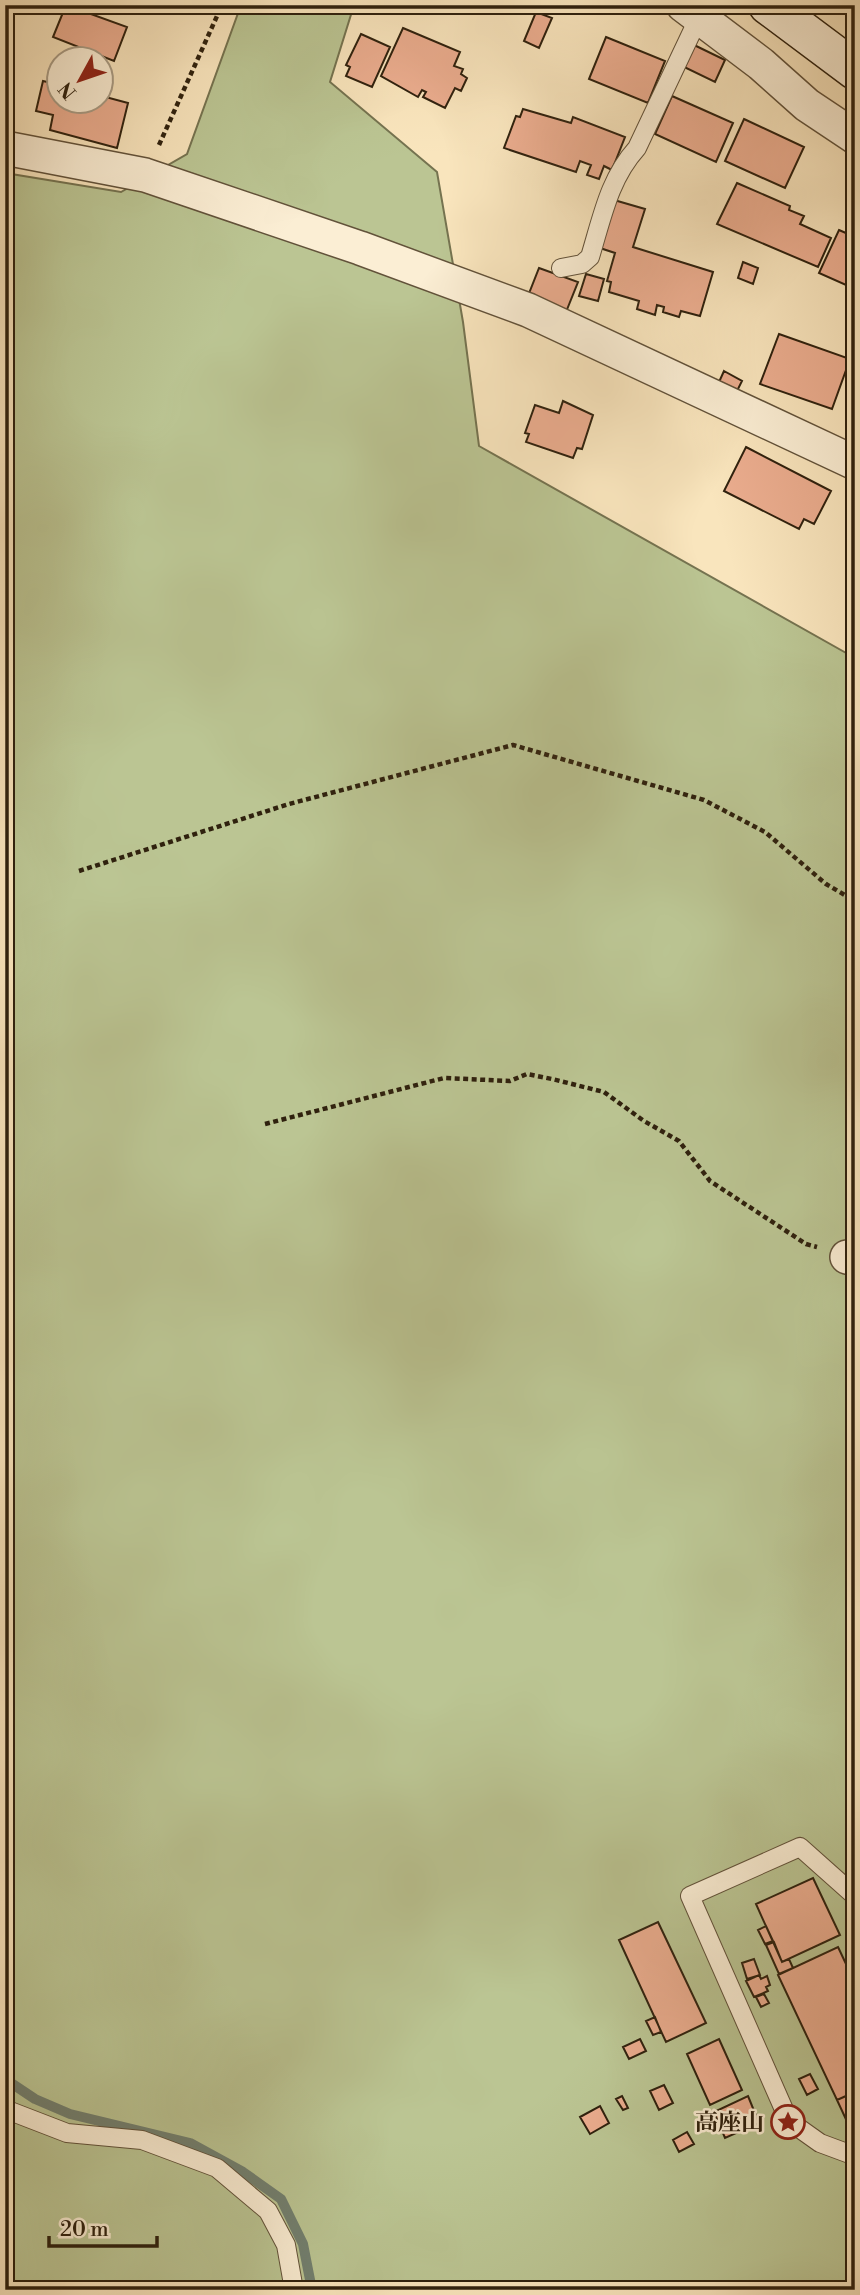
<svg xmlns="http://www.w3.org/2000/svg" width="860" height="2295" viewBox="0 0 860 2295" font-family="'Libre Bodoni','Noto Serif JP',serif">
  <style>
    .green { fill: #bbc593; stroke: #757350; stroke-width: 2 }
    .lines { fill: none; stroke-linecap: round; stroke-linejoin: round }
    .stream { stroke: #728070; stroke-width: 10 }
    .building { fill: #ebad8f; stroke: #2f210e; stroke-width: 2 }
    .lane-casing { stroke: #62523a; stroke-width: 20 }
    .street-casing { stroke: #62523a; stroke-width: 36 }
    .secondary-casing { stroke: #2f210e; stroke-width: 41 }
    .path { stroke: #2f210e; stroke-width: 4.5; stroke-dasharray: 5 3.5; stroke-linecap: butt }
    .lane { stroke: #fbeed4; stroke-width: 18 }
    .street { stroke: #fbeed4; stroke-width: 33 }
    .secondary { stroke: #fbeed4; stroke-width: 38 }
    .labels { text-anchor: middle; stroke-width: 5; stroke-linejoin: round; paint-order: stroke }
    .poi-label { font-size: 23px; font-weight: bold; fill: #2f210e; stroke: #fbeed4; text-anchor: end }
  </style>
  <rect width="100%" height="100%" fill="#f9e5bd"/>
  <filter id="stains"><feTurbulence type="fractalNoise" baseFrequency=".00286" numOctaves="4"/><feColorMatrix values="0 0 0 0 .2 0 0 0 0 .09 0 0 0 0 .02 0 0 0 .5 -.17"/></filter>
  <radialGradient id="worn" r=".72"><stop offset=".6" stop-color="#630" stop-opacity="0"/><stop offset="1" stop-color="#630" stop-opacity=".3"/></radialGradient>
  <path class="green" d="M 241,5 L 354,5 L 330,82 L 437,172 L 463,322 L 479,446 L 855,658 L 855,2290 L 5,2290 L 5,173 L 121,192 L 187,154 Z"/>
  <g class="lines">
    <path class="stream" d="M 5,2079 L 35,2099 L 70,2114 L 190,2143 L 243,2172 L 281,2199 L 303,2244 L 312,2290"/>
  </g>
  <path class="building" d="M 66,5 L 127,27 L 114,61 L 53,37 Z
    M 536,12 L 552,18 L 539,48 L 524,41 Z
    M 403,28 L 460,52 L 454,66 L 463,69 L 461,74 L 467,78 L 461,91 L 455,88 L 445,108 L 423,97 L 426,92 L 422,90 L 418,97 L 381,76 Z
    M 361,34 L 390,47 L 372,87 L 346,76 L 350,67 L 346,65 Z
    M 606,37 L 665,61 L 648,103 L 589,79 Z
    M 690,43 L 725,60 L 715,82 L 680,65 Z
    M 43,81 L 60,85 L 60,102 L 102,102 L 102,96 L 128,103 L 117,148 L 50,130 L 53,115 L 36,111 Z
    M 672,96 L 733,123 L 716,162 L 655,134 Z
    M 523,109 L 571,123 L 573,117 L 625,137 L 612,170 L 604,166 L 599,179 L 587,175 L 591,165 L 580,161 L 576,172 L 504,148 L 516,116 L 520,117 Z
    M 744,119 L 804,147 L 785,188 L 725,161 Z
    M 737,183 L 790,206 L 789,210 L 804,216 L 800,224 L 831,238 L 818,267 L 717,224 Z
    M 614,200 L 645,209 L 633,247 L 713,272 L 700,316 L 681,311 L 679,317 L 663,312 L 664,307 L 657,305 L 655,315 L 637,309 L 639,301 L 609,292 L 611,282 L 607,281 L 615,253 L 600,248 Z
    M 839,230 L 855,237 L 855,289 L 819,273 Z
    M 743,262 L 758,268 L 753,284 L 738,278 Z
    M 539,268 L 578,282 L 566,312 L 528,296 Z
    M 586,274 L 604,279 L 598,301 L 579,296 Z
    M 779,334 L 850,359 L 832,409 L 760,384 Z
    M 724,371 L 742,381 L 737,391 L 719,382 Z
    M 563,401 L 593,415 L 582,449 L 577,448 L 573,458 L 526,442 L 529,434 L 525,433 L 535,405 L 559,413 Z
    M 746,447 L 831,491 L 814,524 L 804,519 L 799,529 L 724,491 Z
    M 813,1878 L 840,1935 L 782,1962 L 756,1904 Z
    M 658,1922 L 706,2023 L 666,2042 L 619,1940 Z
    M 766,1926 L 773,1941 L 765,1944 L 758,1930 Z
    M 774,1942 L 782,1962 L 789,1959 L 793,1968 L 779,1974 L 766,1945 Z
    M 838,1947 L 855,1983 L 855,2092 L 837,2100 L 778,1975 Z
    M 754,1959 L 760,1975 L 747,1979 L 742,1963 Z
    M 759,1975 L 761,1979 L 767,1976 L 770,1985 L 766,1987 L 768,1991 L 754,1997 L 746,1981 Z
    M 764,1994 L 769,2003 L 761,2007 L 756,1997 Z
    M 655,2017 L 661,2032 L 653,2035 L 646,2021 Z
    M 640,2039 L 646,2051 L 629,2059 L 623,2047 Z
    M 719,2039 L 742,2090 L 710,2105 L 687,2054 Z
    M 810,2074 L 818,2089 L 807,2095 L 799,2079 Z
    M 664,2085 L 673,2103 L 659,2110 L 650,2091 Z
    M 855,2092 L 855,2126 L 850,2128 L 837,2100 Z
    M 622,2096 L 628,2108 L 623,2110 L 616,2099 Z
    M 748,2096 L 759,2123 L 725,2138 L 714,2112 Z
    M 600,2106 L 609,2123 L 590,2134 L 580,2117 Z
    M 687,2132 L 694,2144 L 679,2152 L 673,2140 Z"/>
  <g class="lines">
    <g class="lane-casing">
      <path id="lane" d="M 561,268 L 582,264 L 590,257 C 602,218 609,179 637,148 L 699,17
        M 855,1896 L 800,1847 L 690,1896 L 789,2121 L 820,2143 L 855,2156
        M 5,2106 L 10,2111 L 67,2133 L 142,2140 L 217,2168 L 268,2211 L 286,2245 L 294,2290"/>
    </g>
    <g class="street-casing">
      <path id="street" d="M 683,5 L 761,64 L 807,105 L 855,137
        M 5,148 L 145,175 L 360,248 L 528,310 L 855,463
        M 847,1257 L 855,1259"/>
    </g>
    <g class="secondary-casing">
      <path id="secondary" d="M 768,5 L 855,70"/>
    </g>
    <path class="path" d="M 159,145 L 222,5
      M 79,871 L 289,804 L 513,745 L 704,800 L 765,832 L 826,884 L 855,901
      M 265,1124 L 444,1078 L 510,1081 L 527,1074 L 552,1079 L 604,1092 L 644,1121 L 679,1141 L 710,1181 L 806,1244 L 817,1247"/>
    <use href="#lane" class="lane"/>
    <use href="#street" class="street"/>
    <use href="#secondary" class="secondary"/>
  </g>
  <defs>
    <g id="sight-ring" transform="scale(1.75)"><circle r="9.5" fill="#fbeed4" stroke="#8f2418" stroke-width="1.5"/><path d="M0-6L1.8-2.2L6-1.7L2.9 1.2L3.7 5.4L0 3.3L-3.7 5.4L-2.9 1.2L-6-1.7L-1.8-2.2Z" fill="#8f2418"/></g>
  </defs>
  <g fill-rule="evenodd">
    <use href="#sight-ring" x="788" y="2122"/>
  </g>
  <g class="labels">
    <g class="poi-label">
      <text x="764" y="2130">高座山</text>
    </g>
  </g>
  <rect width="860" height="2295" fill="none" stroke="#f9e5bd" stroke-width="28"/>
  <rect x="7" y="7" width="846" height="2281" fill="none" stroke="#2f210e" stroke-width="3.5"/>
  <rect x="14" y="14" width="832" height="2267" fill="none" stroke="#2f210e" stroke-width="2"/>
  <g transform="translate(80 80) rotate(230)"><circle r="33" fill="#fbeed4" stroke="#a99c85" stroke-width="2"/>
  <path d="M0-5L12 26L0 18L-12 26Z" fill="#8f2418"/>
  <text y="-10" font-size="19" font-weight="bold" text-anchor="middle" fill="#2f210e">N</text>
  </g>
  <path d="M49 2236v10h108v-10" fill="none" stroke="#2f210e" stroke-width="3.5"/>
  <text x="60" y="2236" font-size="21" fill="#2f210e" stroke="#fbeed4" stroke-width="5" paint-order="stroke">20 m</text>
  <rect width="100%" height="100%" filter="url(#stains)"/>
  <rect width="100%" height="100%" fill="url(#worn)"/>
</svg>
